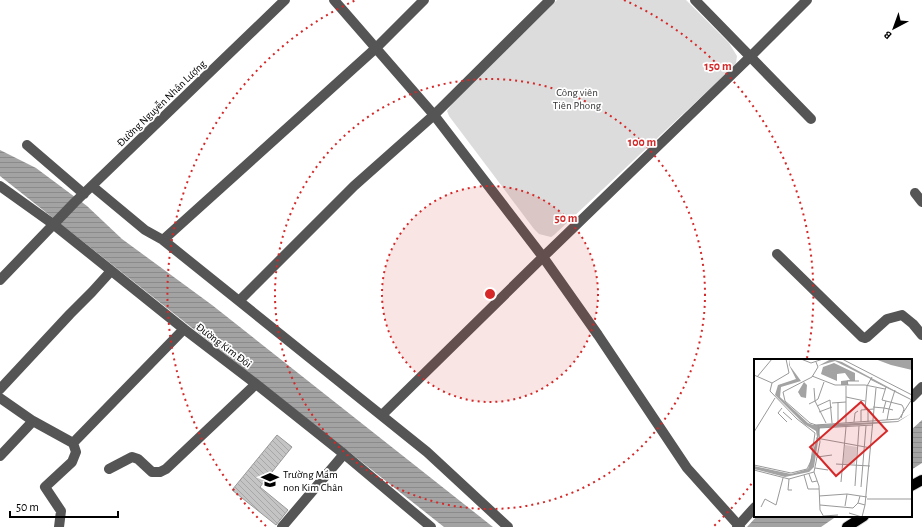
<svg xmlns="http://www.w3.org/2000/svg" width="922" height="527" viewBox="0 0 922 527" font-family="'Alegreya Sans',sans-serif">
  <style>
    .park { fill: #dcdcdc }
    .water { fill: url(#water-rules) }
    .building { fill: url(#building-back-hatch); stroke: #999 }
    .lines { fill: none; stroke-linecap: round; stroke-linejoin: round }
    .major-casing { stroke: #dbdbdb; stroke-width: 12 }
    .minor { stroke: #555; stroke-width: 10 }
    .major { stroke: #000; stroke-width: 10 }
    .ring { fill: none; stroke: #d62828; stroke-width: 2; stroke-dasharray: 2 4 }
    .labels { text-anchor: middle; stroke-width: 3.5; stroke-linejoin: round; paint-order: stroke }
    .park-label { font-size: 11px; fill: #333; stroke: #fff }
    .street-label { font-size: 11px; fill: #000; stroke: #fff }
    .poi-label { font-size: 11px; fill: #000; stroke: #fff; text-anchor: start }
    .inset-road { fill: none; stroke: #999; stroke-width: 1 }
    .view { fill: #d62828; fill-opacity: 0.15; stroke: #d62828; stroke-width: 2 }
    .inset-edge { fill: none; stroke: #000; stroke-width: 2 }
    .centre { fill: #d62828; stroke: #fff; stroke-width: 2 }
    .ring-label { font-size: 12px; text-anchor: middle; font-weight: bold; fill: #d62828; stroke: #fff; stroke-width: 3.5; stroke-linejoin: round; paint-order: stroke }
  </style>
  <defs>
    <pattern id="water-rules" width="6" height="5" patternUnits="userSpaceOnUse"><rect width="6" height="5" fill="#a3a3a3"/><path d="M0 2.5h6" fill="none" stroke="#8b8b8b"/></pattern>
    <pattern id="building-back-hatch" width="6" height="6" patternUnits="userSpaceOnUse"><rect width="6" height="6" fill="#c4c4c4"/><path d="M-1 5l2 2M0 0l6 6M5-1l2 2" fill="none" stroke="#a7a7a7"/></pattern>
  </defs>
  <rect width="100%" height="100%" fill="#fff"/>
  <path class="park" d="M 557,0 L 686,0 L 729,43 L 737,56 L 736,63 L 732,68 L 554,235 L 551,237 L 539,234 L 534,229 L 449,116 L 447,111 L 452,104 Z"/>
  <path class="water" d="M 0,150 L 36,168 L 87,206 L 122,239 L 212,305 L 493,527 L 444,527 L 0,176 Z
    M 922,420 L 922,463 L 911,470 L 911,430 Z
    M 757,516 L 837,516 L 821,527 L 747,527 Z"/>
  <path class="building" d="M 277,435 L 292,447 L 260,487 L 288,510 L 276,525 L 232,490 Z"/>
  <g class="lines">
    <g class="major-casing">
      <path id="major" d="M 911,486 L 922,480
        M 847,527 L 864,516"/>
    </g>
    <path class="minor" d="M 334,0 L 434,115 L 543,257 L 598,335 L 687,468 L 740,527
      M 695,0 L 811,119
      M 27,145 L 84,194
      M 0,186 L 53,224 L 184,329 L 256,384 L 344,454 L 431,527
      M 92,186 L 145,230 L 163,240 L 427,452 L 508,527
      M 915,193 L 922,202
      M 163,240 L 376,48 L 424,0
      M 777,254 L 862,337 L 865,338 L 867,337 L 887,319 L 902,315 L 913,324 L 922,335
      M 0,280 L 75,202 L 285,0
      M 240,300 L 354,186 L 434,115 L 550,0
      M 0,389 L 70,314 L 92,292 L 111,271
      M 0,398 L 33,421 L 73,443 L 184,329
      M 911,398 L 922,387
      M 382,415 L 543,257 L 750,57 L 807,0
      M 0,456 L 33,421
      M 109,469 L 132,457 L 138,459 L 152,472 L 160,472 L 166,469 L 256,384
      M 59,527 L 61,511 L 45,487 L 72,462 L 76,452 L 73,443
      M 282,527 L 344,454
      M 737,527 L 755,507"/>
    <use href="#major" class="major"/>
  </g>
  <circle cx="490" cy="294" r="108" fill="#d62828" fill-opacity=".12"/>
  <g class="ring">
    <circle cx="490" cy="294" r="108"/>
    <circle cx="490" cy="294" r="215"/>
    <path d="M755 479A323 323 0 0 1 714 526M266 526A323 323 0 0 1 356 0M624 0A323 323 0 0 1 807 358"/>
  </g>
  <defs>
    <g id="school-bare" transform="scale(1.38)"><path d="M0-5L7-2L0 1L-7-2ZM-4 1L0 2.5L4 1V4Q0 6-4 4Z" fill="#000" stroke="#fff" stroke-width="2.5" paint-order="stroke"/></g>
  </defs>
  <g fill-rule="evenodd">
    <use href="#school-bare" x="270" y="480"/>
  </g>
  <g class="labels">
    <g class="park-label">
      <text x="577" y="96">Công viên<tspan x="577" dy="13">Tiên Phong</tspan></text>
    </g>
    <g class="street-label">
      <text transform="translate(161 103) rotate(-44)" y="4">Đường Nguyễn Nhân Lượng</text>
      <text transform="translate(224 345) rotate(37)" y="4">Đường Kim Đôi</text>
    </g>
    <g class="poi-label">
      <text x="283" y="478">Trường Mầm<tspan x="283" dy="13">non Kim Chân</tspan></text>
    </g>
  </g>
  <g transform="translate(754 359)">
    <rect width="158" height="158" fill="#fff"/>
    <path d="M 91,86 L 103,88 L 101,105 L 89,105 Z" fill="#dcdcdc"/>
    <path d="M 35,0 L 36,7 L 47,22 L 27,28 L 26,38 L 54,64 L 59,66 L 144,62 L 158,54 L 144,63 L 66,69 L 60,108 L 55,113 L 31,118 L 0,110 L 0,107 L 37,115 L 54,110 L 63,78 L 62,72 L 50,65 L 21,36 L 24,26 L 42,20 L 35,6 ZM 77,0 L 88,3 L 158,41 L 81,2 L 64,7 ZM 121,0 L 158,0 L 158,11 L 137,6 ZM 80,4 L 101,14 L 101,22 L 94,22 L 94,26 L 87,26 L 87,22 L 96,21 L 91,14 L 83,15 L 83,22 L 67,15 L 69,8 ZM 50,23 L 53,26 L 52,39 L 47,38 L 44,33 Z" fill="#a3a3a3"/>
    <path class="inset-road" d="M 47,0 L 57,4 L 69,0M 88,0 L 158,36M 62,3 L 64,8 L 58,18 L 29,33 L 31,42 L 56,64 L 62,66 L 145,60 L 158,40M 0,16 L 18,24M 58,17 L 81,26 L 111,26 L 131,30M 3,18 L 18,0M 116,20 L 158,41M 94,26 L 93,22 L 105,22M 132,28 L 128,41 L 148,46 L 150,50 L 147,59M 60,29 L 61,42 L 64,40 L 70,23M 92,38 L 111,42M 84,43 L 84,64M 78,44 L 92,43M 55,45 L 61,42 L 72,64M 63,47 L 76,41 L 78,64M 119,48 L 130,49 L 132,42M 28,49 L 24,54 L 33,63M 120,50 L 122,29M 111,51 L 113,27 L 118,18M 29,53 L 38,61M 65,53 L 78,48M 129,54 L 130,49 L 135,50 L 141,31M 133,61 L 135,50 L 139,51M 100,63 L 101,54 L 104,52M 114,63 L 114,50M 92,64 L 92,27M 65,69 L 119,66M 0,73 L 21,39M 62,79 L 117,89M 63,98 L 78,96M 82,105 L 116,107M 0,106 L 37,114 L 53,110 L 57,102 L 61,74 L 43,60 L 16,32 L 18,24 L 35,14 L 32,0M 61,109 L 74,111M 0,111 L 35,120 L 60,113 L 66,83 L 64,66M 60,113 L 65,127 L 66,151 L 70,158M 55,115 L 58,123 L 63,122M 50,116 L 54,130 L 65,130M 35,120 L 34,131 L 38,131M 87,123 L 92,68M 101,127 L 105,67M 107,128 L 112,67M 65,137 L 93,135 L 113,138M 106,137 L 104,144 L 111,146M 113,140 L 158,140M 66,146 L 99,149 L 104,144M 91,147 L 93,135M 7,148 L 11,140 L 22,146 L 29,119M 95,154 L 108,158 L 111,146 L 120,50 L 107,51 L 107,63M 70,157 L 84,156"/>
    <path class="view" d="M 107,43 L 133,72 L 82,117 L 56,88 Z"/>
    <rect width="158" height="158" class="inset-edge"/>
  </g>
  <circle cx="490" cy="294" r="6" class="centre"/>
  <g class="ring-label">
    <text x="718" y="70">150 m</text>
    <text x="642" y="146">100 m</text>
    <text x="566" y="222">50 m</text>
  </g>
  <g transform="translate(894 28) rotate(221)" stroke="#ffffff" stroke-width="3" paint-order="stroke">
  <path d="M0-3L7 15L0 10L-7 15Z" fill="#000000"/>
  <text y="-6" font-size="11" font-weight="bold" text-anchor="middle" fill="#000000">B</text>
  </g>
  <path d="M10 511v6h108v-6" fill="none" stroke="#000000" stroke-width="2"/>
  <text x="16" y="511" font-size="12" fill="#000000" stroke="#ffffff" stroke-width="3" paint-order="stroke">50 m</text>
</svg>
